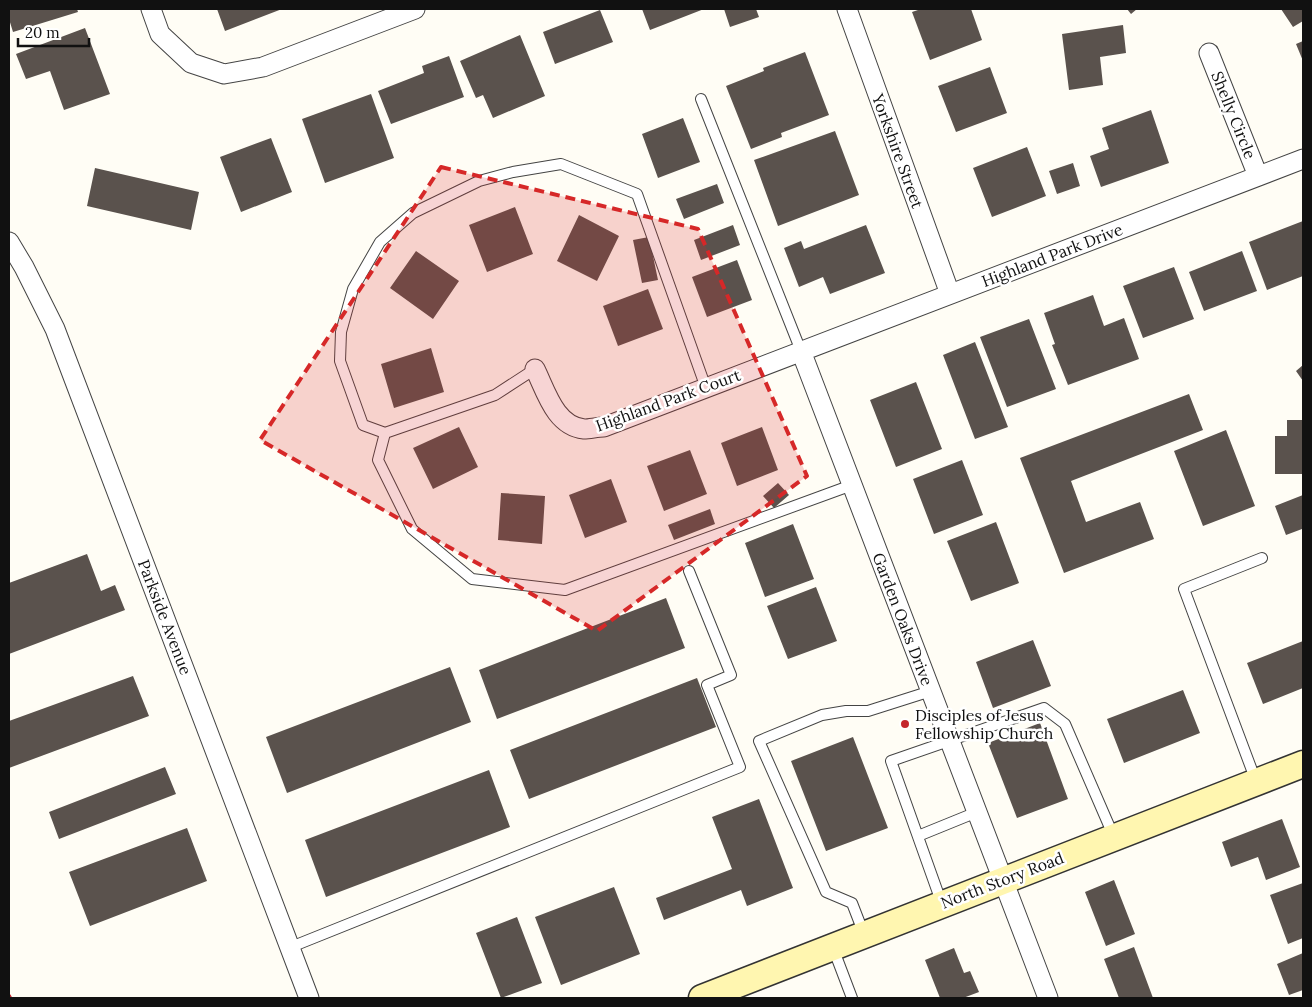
<svg xmlns="http://www.w3.org/2000/svg" width="1312" height="1007" viewBox="0 0 1312 1007" font-family="Lora,serif">
  <style>
    .building { fill: #5a524d }
    .lines { fill: none; stroke-linecap: round; stroke-linejoin: round }
    .lane-casing { stroke: #444; stroke-width: 12 }
    .street-casing { stroke: #444; stroke-width: 21 }
    .secondary-casing { stroke: #333; stroke-width: 29 }
    .lane { stroke: #fff; stroke-width: 10 }
    .street { stroke: #fff; stroke-width: 19 }
    .secondary { stroke: #fff6b0; stroke-width: 26 }
    .rail { stroke: #c4262e; stroke-width: 4 }
    .marked { fill: #d62828; fill-opacity: 0.2; stroke: #d62828; stroke-width: 4; stroke-dasharray: 10 6; stroke-linejoin: round }
    .poi-dot { fill: #c4262e; stroke: #fff; stroke-width: 2 }
    .labels { text-anchor: middle; stroke-width: 5; stroke-linejoin: round; paint-order: stroke }
    .street-label { font-size: 16px; fill: #111; stroke: #fff }
    .poi-label { font-size: 16px; fill: #111; stroke: #fff; text-anchor: start }
  </style>
  <rect width="100%" height="100%" fill="#fffdf5"/>
  <path class="building" d="M 9,9 L 77,9 L 78,12 L 13,32 L 9,19 Z
    M 217,9 L 282,9 L 225,31 Z
    M 642,9 L 704,9 L 650,30 Z
    M 724,9 L 756,9 L 759,17 L 730,27 Z
    M 921,9 L 971,9 L 982,40 L 930,60 L 912,12 Z
    M 1127,9 L 1137,9 L 1131,14 Z
    M 1281,9 L 1303,9 L 1303,21 L 1293,27 Z
    M 600,10 L 613,42 L 555,64 L 543,32 Z
    M 1123,25 L 1126,53 L 1100,57 L 1103,85 L 1069,90 L 1062,34 Z
    M 85,28 L 110,94 L 64,110 L 50,71 L 26,79 L 16,54 Z
    M 520,35 L 545,96 L 493,118 L 483,95 L 476,98 L 460,61 Z
    M 1303,41 L 1303,61 L 1296,44 Z
    M 805,52 L 829,115 L 781,133 L 782,137 L 751,149 L 726,86 L 764,71 L 763,68 Z
    M 449,56 L 464,97 L 391,124 L 378,91 L 424,73 L 422,66 Z
    M 990,67 L 1007,113 L 956,132 L 938,86 Z
    M 371,94 L 394,158 L 325,183 L 302,119 Z
    M 1151,110 L 1169,163 L 1101,187 L 1090,156 L 1109,149 L 1102,128 Z
    M 683,118 L 700,162 L 658,178 L 642,134 Z
    M 835,131 L 859,195 L 778,226 L 754,160 Z
    M 271,138 L 292,192 L 241,212 L 220,157 Z
    M 1027,147 L 1046,196 L 992,217 L 973,168 Z
    M 1073,163 L 1080,186 L 1057,194 L 1049,171 Z
    M 95,168 L 199,192 L 191,230 L 87,206 Z
    M 717,184 L 724,203 L 684,219 L 676,199 Z
    M 515,207 L 533,254 L 487,272 L 469,225 Z
    M 579,215 L 619,236 L 597,281 L 557,261 Z
    M 1303,221 L 1303,276 L 1267,290 L 1249,242 Z
    M 733,225 L 740,245 L 701,260 L 694,240 Z
    M 866,225 L 885,273 L 830,294 L 823,277 L 799,287 L 784,248 L 801,241 L 804,249 Z
    M 649,237 L 658,280 L 642,283 L 633,240 Z
    M 416,251 L 459,281 L 433,319 L 390,288 Z
    M 1242,251 L 1257,291 L 1204,311 L 1189,272 Z
    M 737,260 L 752,300 L 707,317 L 692,277 Z
    M 1174,267 L 1194,319 L 1143,338 L 1123,286 Z
    M 648,289 L 663,329 L 618,346 L 603,306 Z
    M 1093,295 L 1104,326 L 1124,318 L 1139,359 L 1068,385 L 1052,345 L 1055,344 L 1044,313 Z
    M 1029,319 L 1056,389 L 1007,407 L 980,337 Z
    M 975,342 L 1008,427 L 975,439 L 943,355 Z
    M 431,348 L 444,392 L 394,408 L 381,364 Z
    M 1303,365 L 1303,381 L 1296,371 Z
    M 916,382 L 942,449 L 896,467 L 870,400 Z
    M 1189,394 L 1203,430 L 1071,481 L 1086,522 L 1140,502 L 1154,539 L 1064,573 L 1020,458 Z
    M 1287,420 L 1303,420 L 1303,474 L 1275,474 L 1275,436 L 1287,436 Z
    M 459,427 L 478,467 L 433,489 L 413,448 Z
    M 762,427 L 778,470 L 737,486 L 721,443 Z
    M 1226,430 L 1255,506 L 1203,526 L 1174,451 Z
    M 690,450 L 707,494 L 664,511 L 647,466 Z
    M 962,460 L 983,515 L 934,534 L 913,479 Z
    M 611,479 L 627,522 L 585,538 L 569,495 Z
    M 778,483 L 789,495 L 774,508 L 763,496 Z
    M 501,493 L 545,496 L 542,544 L 498,540 Z
    M 1303,495 L 1303,533 L 1302,529 L 1286,535 L 1275,506 Z
    M 710,509 L 715,524 L 674,540 L 668,525 Z
    M 996,522 L 1019,583 L 971,601 L 947,541 Z
    M 793,524 L 814,579 L 765,597 L 745,543 Z
    M 87,554 L 101,591 L 115,585 L 125,610 L 9,654 L 9,583 Z
    M 816,587 L 837,641 L 788,659 L 767,606 Z
    M 666,598 L 685,648 L 497,719 L 479,670 Z
    M 1033,640 L 1051,686 L 993,708 L 976,662 Z
    M 1303,641 L 1303,688 L 1263,704 L 1247,663 Z
    M 450,667 L 471,722 L 287,793 L 266,737 Z
    M 133,676 L 149,716 L 9,768 L 9,721 Z
    M 697,678 L 716,727 L 529,799 L 510,750 Z
    M 1183,690 L 1200,733 L 1124,763 L 1107,719 Z
    M 1040,723 L 1068,799 L 1017,818 L 988,743 Z
    M 853,737 L 888,828 L 826,851 L 791,761 Z
    M 165,767 L 176,794 L 59,839 L 49,812 Z
    M 489,770 L 510,827 L 326,897 L 305,840 Z
    M 759,799 L 793,888 L 747,906 L 741,890 L 664,920 L 656,898 L 732,869 L 712,817 Z
    M 1282,819 L 1300,867 L 1266,880 L 1258,857 L 1231,867 L 1222,842 Z
    M 187,828 L 207,881 L 90,926 L 69,872 Z
    M 1114,880 L 1135,934 L 1106,946 L 1085,892 Z
    M 1303,883 L 1303,938 L 1288,944 L 1270,895 Z
    M 614,887 L 640,954 L 561,985 L 535,917 Z
    M 517,917 L 542,983 L 501,998 L 476,933 Z
    M 1134,947 L 1153,998 L 1119,998 L 1104,959 Z
    M 954,948 L 964,973 L 970,971 L 979,992 L 963,998 L 940,998 L 925,960 Z
    M 1303,953 L 1303,990 L 1289,995 L 1277,964 Z"/>
  <g class="lines">
    <g class="lane-casing">
      <path id="lane" d="M 701,99 L 801,351
        M 535,369 L 495,395 L 385,433 L 363,425 L 340,361 L 341,332 L 353,289 L 380,242 L 413,213 L 479,181 L 513,172 L 561,164 L 637,194 L 706,388
        M 385,433 L 378,460 L 412,529 L 472,579 L 565,590 L 852,485
        M 1256,781 L 1184,589 L 1262,558
        M 918,836 L 977,812
        M 942,904 L 891,761 L 1044,708 L 1065,724 L 1114,837
        M 864,934 L 852,903 L 826,892 L 759,741 L 822,715 L 846,711 L 868,711 L 931,691
        M 291,947 L 740,767 L 707,685 L 731,675 L 689,571
        M 833,948 L 852,998"/>
    </g>
    <g class="street-casing">
      <path id="street" d="M 151,9 L 160,34 L 191,63 L 224,74 L 263,67 L 415,9
        M 847,9 L 950,294
        M 1209,53 L 1258,176
        M 9,242 L 24,267 L 55,329 L 309,998
        M 801,351 L 1048,998
        M 535,369 C 546,391 555,426 584,429 C 590,429 597,427 604,427 L 1303,159"/>
    </g>
    <g class="secondary-casing">
      <path id="secondary" d="M 702,998 L 1303,764"/>
    </g>
    <use href="#lane" class="lane"/>
    <use href="#street" class="street"/>
    <use href="#secondary" class="secondary"/>
    <path class="rail" d="M 9,996 L 10,998"/>
  </g>
  <path class="marked" d="M 441,167 L 698,229 L 807,476 L 597,631 L 260,440 Z"/>
  <circle class="poi-dot" cx="905" cy="724" r="5"/>
  <g class="labels">
    <g class="street-label">
      <text transform="translate(1234 115) rotate(68)" y="6">Shelly Circle</text>
      <text transform="translate(898 151) rotate(70)" y="6">Yorkshire Street</text>
      <text transform="translate(1052 255) rotate(-21)" y="6">Highland Park Drive</text>
      <text transform="translate(668 400) rotate(-20)" y="6">Highland Park Court</text>
      <text transform="translate(165 617) rotate(69)" y="6">Parkside Avenue</text>
      <text transform="translate(903 619) rotate(69)" y="6">Garden Oaks Drive</text>
      <text transform="translate(1002 880) rotate(-21)" y="6">North Story Road</text>
    </g>
    <g class="poi-label">
      <text x="915" y="721">Disciples of Jesus<tspan x="915" dy="18">Fellowship Church</tspan></text>
    </g>
  </g>
  <rect width="1312" height="1007" fill="none" stroke="#111111" stroke-width="20"/>
  <path d="M18 38v8h71v-8" fill="none" stroke="#111111" stroke-width="2.5"/>
  <text x="25" y="38" font-size="15" fill="#111111" stroke="#ffffff" stroke-width="4" paint-order="stroke">20 m</text>
</svg>
